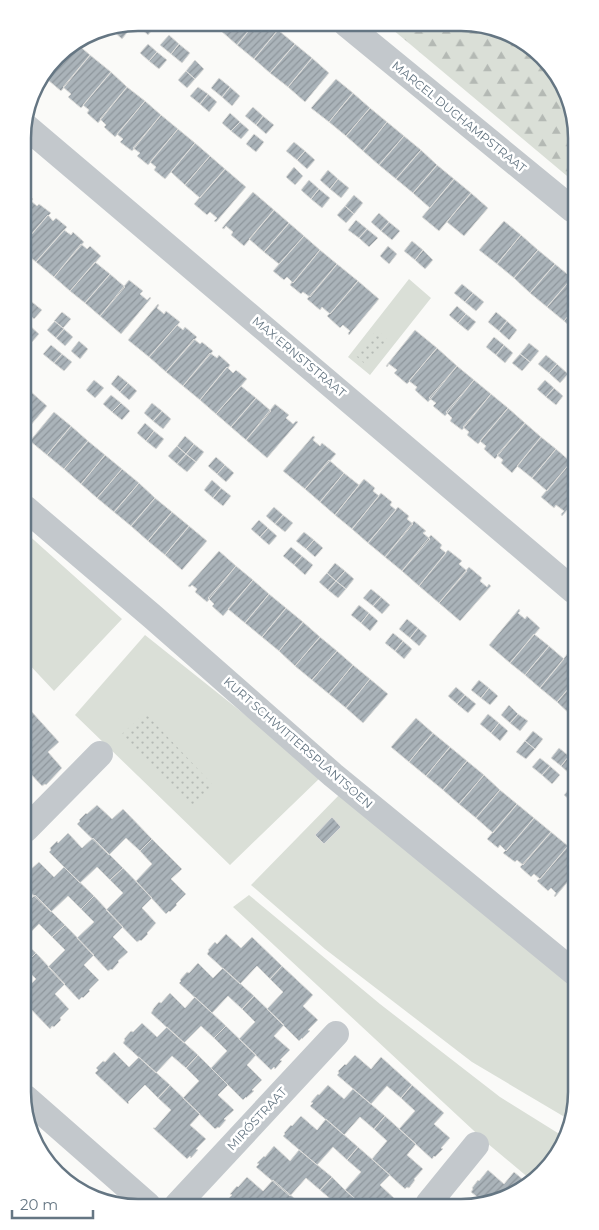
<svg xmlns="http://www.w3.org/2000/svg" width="599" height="1230" viewBox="0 0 599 1230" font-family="Montserrat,sans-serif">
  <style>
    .green { fill: #dadfd7 }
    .forest { fill: url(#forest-firs) }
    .park { fill: url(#park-dots) }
    .building { fill: url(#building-hatch); stroke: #dcdcda }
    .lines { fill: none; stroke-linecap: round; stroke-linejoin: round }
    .minor { stroke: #c3c8cc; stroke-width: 26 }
    .labels { text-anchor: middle; stroke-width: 5; stroke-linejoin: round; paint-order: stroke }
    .street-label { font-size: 12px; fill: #657683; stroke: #fff }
    .rim { fill: none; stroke: #657683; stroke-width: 2.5 }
  </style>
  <defs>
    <pattern id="forest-firs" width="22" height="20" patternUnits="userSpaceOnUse" patternTransform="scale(1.25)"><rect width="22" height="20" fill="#dadfd7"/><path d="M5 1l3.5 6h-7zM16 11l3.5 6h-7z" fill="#b4b9b4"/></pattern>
    <pattern id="park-dots" width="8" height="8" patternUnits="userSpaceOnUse" patternTransform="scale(1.25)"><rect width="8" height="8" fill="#dadfd7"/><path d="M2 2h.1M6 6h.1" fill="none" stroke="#b4b9b4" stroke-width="1.8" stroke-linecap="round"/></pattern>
    <pattern id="building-hatch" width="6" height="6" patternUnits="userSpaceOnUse" patternTransform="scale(1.25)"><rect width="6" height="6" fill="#aab3b9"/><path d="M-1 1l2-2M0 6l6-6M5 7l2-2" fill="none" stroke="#8e969c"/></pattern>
  </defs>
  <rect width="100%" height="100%" fill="#fafaf8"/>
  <path class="green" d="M 409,279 L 431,298 L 370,375 L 348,357 Z
    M 25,532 L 122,619 L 54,691 L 25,660 Z
    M 145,635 L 322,776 L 230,865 L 75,715 Z
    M 342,792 L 576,990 L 576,1099 L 568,1119 L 472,1062 L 325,949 L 251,885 Z
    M 249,895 L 380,1004 L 500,1097 L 561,1135 L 548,1168 L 530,1179 L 487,1143 L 233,907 Z"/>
  <path class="forest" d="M 386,24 L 483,25 L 537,51 L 572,108 L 573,181 Z"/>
  <path class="park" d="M 377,329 L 388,340 L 367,366 L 356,356 Z
    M 145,713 L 214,786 L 192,807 L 122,734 Z"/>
  <path class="building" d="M 140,23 L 153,23 L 156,25 L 148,35 L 137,25 Z
    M 226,23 L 255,23 L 237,45 L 220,30 Z
    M 255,23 L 271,23 L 278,30 L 254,59 L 237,45 Z
    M 126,25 L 130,29 L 122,39 L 112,30 L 114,27 Z
    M 278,30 L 295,44 L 270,73 L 254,59 Z
    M 169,35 L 179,44 L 171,54 L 160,45 Z
    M 76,43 L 90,55 L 61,91 L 48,80 L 50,77 L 45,73 L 62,51 Z
    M 148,44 L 157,52 L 149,61 L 140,53 Z
    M 179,44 L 190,53 L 182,63 L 171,54 Z
    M 295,44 L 312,58 L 288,87 L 270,73 Z
    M 157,52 L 167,60 L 159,69 L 149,61 Z
    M 90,55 L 111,72 L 81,108 L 68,97 L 71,94 L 63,87 Z
    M 312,58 L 329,73 L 305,102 L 288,87 Z
    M 195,60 L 204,69 L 195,79 L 186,71 Z
    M 186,71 L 195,79 L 187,88 L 178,80 Z
    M 111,72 L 127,87 L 98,123 L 87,113 L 89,110 L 83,105 Z
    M 219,78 L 230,87 L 222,97 L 211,88 Z
    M 336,79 L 353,93 L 329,122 L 311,108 Z
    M 127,87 L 145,101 L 115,137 L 104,127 L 106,125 L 100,119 Z
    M 198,87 L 208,94 L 200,104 L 190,96 Z
    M 230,87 L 240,96 L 232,106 L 222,97 Z
    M 353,93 L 370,108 L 346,136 L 329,122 Z
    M 208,94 L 217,102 L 209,112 L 200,104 Z
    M 145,101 L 161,115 L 132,151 L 120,142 L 123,139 L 117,134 Z
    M 253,107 L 263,116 L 256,125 L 245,116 Z
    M 370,108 L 387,122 L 363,151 L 346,136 Z
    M 230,113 L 240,122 L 231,131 L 222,123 Z
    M 161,115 L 178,129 L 148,165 L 137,156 L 140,153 L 133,148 Z
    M 263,116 L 274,125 L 266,134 L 256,125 Z
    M 240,122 L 249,130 L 241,139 L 231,131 Z
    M 387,122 L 404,136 L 379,165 L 363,151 Z
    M 178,129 L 195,143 L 165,179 L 154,170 L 156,167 L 150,162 Z
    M 254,134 L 264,142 L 256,152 L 246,144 Z
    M 404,136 L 421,150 L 396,179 L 379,165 Z
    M 294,142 L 305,151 L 297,160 L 286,151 Z
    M 195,143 L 210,156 L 185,185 L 171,172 Z
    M 421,150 L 437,165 L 413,193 L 396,179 Z
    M 305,151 L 315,160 L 307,169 L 297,160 Z
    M 210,156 L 225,169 L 200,198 L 185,185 Z
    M 437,165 L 454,179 L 430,208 L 413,193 Z
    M 294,167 L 303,176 L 295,185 L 286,177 Z
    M 225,169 L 246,187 L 216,222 L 214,221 L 217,218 L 210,212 L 207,215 L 194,204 Z
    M 328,170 L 338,179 L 330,189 L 320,180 Z
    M 338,179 L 349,188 L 341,198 L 330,189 Z
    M 454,179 L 471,193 L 439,231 L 422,217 Z
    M 309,180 L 319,189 L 311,199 L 301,190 Z
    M 319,189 L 330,198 L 322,208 L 311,199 Z
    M 24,190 L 33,199 L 24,209 Z
    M 253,192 L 274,210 L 244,246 L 231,235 L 233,232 L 226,226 L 224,229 L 222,228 Z
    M 471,193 L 488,208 L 464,236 L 447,222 Z
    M 354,195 L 363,203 L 354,214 L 345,206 Z
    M 31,201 L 37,206 L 39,204 L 51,213 L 48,216 L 48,215 L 24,243 L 24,209 Z
    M 345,206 L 354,214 L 346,223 L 337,215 Z
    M 274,210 L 289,223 L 264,252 L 249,239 Z
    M 379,213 L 389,222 L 381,231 L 371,222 Z
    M 48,215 L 53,221 L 56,218 L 67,227 L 36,262 L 24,252 L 24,243 Z
    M 356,220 L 367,229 L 359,238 L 348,230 Z
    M 504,221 L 521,235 L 497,264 L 479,250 Z
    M 389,222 L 400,231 L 392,240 L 381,231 Z
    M 289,223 L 304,236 L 279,264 L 264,252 Z
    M 367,229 L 378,238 L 369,247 L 359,238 Z
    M 64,230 L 71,235 L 73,232 L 84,242 L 54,277 L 36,262 Z
    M 521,235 L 538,250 L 514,278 L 497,264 Z
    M 304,236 L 320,250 L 293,283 L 287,277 L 284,280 L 273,271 Z
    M 412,241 L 423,250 L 415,260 L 404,251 Z
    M 81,244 L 87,249 L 90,246 L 101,256 L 70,291 L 54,277 Z
    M 388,246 L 397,254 L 389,264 L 380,256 Z
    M 320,250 L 337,264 L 310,297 L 303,292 L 301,294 L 290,285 L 292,282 L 293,283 Z
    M 423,250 L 433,260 L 425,269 L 415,260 Z
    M 538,250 L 555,264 L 530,293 L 514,278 Z
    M 95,262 L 110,274 L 85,303 L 70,291 Z
    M 337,264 L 358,281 L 330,314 L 322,307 L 320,310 L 307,299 Z
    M 555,264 L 572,278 L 547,307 L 530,293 Z
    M 110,274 L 125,287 L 100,316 L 85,303 Z
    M 572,278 L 573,279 L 573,310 L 564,321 L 547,307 Z
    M 129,280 L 143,291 L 140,294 L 147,300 L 150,297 L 151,298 L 121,334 L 100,316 Z
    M 358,281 L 379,299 L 349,335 L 348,333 L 350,331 L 343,325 L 340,328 L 327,316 L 330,313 L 330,314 Z
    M 462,284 L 473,293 L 465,302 L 454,293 Z
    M 473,293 L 484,302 L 476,311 L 465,302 Z
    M 24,295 L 32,302 L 24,311 Z
    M 32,302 L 42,310 L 34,319 L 24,311 Z
    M 158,304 L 159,305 L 157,308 L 164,314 L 166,311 L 180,322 L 149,357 L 128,340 Z
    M 457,306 L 466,314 L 458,323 L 449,315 Z
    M 573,310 L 573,329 L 564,321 Z
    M 62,312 L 71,319 L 63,328 L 54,321 Z
    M 496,312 L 507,321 L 499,331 L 488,322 Z
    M 466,314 L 476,322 L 468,331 L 458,323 Z
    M 55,321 L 64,329 L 56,338 L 47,330 Z
    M 507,321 L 517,330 L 509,340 L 499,331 Z
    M 29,325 L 39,334 L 31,343 L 24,338 L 24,330 Z
    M 177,325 L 183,330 L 185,327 L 197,337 L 166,372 L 149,357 Z
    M 64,329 L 73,337 L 65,346 L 56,338 Z
    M 415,330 L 437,348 L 409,381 L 410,381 L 407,384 L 394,373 L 397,370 L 389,364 L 387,367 L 386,366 Z
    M 494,337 L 504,345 L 496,355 L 486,347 Z
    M 194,339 L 200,344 L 202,342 L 213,351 L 183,386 L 166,372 Z
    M 79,341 L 88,349 L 80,359 L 71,351 Z
    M 529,343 L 539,351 L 530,362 L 520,354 Z
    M 51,345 L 62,354 L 54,363 L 43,354 Z
    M 504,345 L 513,353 L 505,363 L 496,355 Z
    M 437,348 L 457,366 L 428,402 L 415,390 L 417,387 L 409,381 Z
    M 210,353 L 217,358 L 219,355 L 230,365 L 228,368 L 227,367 L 200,400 L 183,386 Z
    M 62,354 L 72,362 L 64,371 L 54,363 Z
    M 520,354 L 530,362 L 522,371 L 512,363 Z
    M 546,355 L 557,364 L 549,373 L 538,364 Z
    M 557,364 L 568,374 L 560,383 L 549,373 Z
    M 457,366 L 474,380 L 445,416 L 433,406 L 436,403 L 429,398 Z
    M 227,367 L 233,373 L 236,370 L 247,379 L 216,414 L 200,400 Z
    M 118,375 L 128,383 L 120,392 L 111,384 Z
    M 94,380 L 104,388 L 95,398 L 86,390 Z
    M 474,380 L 491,394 L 462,430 L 450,421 L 452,418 L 446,412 Z
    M 545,380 L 554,388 L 546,397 L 537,389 Z
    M 128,383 L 137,391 L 129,400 L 120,392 Z
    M 241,386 L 256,398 L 231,427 L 216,414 Z
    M 554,388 L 563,396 L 556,405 L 546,397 Z
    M 30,391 L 47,406 L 24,433 L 24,398 Z
    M 491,394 L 508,408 L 478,444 L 467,435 L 469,432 L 463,427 Z
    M 111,395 L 121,403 L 112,412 L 103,404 Z
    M 256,398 L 271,411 L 246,440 L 231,427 Z
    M 121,403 L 130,411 L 122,420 L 112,412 Z
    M 152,403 L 162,411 L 153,421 L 144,413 Z
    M 275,404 L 289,415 L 286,418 L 293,424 L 296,421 L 298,422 L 267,458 L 246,440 Z
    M 508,408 L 525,423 L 495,459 L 484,449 L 486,446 L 480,441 Z
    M 162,411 L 171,419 L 163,429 L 153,421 Z
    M 54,412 L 71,426 L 47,455 L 30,441 Z
    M 145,423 L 154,431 L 146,441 L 137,433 Z
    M 525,423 L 541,437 L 512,473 L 501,463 L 503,460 L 497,455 Z
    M 71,426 L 88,441 L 64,469 L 47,455 Z
    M 154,431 L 164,439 L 156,449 L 146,441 Z
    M 185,436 L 194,444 L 186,454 L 177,446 Z
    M 313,436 L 315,437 L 313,440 L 320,446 L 322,443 L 336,454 L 305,489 L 283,471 Z
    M 541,437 L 556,449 L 532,478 L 517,466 Z
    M 88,441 L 105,455 L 81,484 L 64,469 Z
    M 194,444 L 204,452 L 196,462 L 186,454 Z
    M 177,446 L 186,454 L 177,464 L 168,456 Z
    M 556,449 L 571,462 L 547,491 L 532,478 Z
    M 186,454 L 196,462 L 187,472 L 177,464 Z
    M 105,455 L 122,469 L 97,498 L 81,484 Z
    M 216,457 L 225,465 L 217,474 L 208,466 Z
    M 329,460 L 344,473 L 320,502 L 305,489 Z
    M 571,462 L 574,464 L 574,502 L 562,516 L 561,514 L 564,511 L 556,505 L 554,508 L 541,497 Z
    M 225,465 L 234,473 L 226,482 L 217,474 Z
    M 122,469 L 139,483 L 114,512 L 97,498 Z
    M 344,473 L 359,485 L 335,515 L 320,502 Z
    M 364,479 L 375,488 L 373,491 L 379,496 L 352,529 L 335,515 Z
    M 212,480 L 221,488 L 213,498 L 204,490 Z
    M 139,483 L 155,498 L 131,526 L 114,512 Z
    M 221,488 L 231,496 L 223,506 L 213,498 Z
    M 381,493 L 392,502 L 390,505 L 396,510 L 368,543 L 352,529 Z
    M 155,498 L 172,512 L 148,541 L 131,526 Z
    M 274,507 L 283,515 L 275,524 L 266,516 Z
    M 398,507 L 409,516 L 407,519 L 413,524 L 385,557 L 368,543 Z
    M 172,512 L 189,526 L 165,555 L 148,541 Z
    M 283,515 L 293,523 L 285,532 L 275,524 Z
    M 259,520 L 268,528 L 260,537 L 251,529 Z
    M 414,521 L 426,531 L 423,533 L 430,539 L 402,571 L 385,557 Z
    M 189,526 L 207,541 L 182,570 L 165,555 Z
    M 268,528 L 277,536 L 269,545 L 260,537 Z
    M 304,532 L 314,540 L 306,549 L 296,541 Z
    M 431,535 L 442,545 L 440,548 L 446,553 L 419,586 L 402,571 Z
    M 314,540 L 323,548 L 315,557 L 306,549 Z
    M 291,547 L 302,556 L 294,565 L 283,556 Z
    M 448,550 L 462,561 L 459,564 L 467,571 L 439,603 L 419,586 Z
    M 219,551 L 236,566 L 207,602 L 195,592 L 197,589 L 192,585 L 190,587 L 188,586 Z
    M 302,556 L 313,565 L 305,575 L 294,565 Z
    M 335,563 L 345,571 L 336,581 L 327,573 Z
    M 236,566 L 253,580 L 223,616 L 212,606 L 214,604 L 208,598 Z
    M 469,567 L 482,578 L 480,581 L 487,587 L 489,584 L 491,586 L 460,621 L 439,603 Z
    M 345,571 L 354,579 L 346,589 L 336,581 Z
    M 327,573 L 336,581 L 328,590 L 319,582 Z
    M 253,580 L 269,594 L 245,623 L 228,609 Z
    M 336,581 L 346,589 L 338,598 L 328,590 Z
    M 371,589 L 381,597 L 373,606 L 363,598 Z
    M 269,594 L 286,608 L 262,637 L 245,623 Z
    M 381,597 L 390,605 L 382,614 L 373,606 Z
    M 359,605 L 369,613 L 361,623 L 351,615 Z
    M 286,608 L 303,622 L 279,651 L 262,637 Z
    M 519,609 L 520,611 L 518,613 L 525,619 L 527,616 L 540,628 L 510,663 L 489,645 Z
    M 369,613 L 378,621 L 370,631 L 361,623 Z
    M 407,619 L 418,628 L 410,638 L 399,629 Z
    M 303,622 L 320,637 L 295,666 L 279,651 Z
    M 418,628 L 427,636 L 419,646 L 410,638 Z
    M 393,633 L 403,641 L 395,651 L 385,643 Z
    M 534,634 L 549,646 L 525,675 L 510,663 Z
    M 320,637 L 337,651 L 312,680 L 295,666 Z
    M 403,641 L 412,649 L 404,659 L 395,651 Z
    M 549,646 L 564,659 L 540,688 L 525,675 Z
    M 337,651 L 353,665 L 329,694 L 312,680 Z
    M 569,652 L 575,657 L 575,681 L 557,702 L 540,688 Z
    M 353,665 L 370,679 L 346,708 L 329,694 Z
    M 370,679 L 388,694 L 363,723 L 346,708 Z
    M 479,680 L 489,688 L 481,698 L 471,690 Z
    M 575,681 L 575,715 L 573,717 L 557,702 Z
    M 456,687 L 465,695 L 457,704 L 448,696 Z
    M 489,688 L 498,696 L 490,705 L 481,698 Z
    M 465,695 L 476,704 L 468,713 L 457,704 Z
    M 509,705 L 518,714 L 510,723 L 501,715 Z
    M 31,711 L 59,742 L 48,752 L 62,768 L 46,785 L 45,784 L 42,786 L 28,771 L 28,770 L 25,767 L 25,741 L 30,737 L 25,732 L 25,716 Z
    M 488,714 L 499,723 L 491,733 L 480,724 Z
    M 518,714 L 528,721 L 520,731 L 510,723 Z
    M 416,718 L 433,733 L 409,762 L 391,747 Z
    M 499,723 L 508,731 L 500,741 L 491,733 Z
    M 533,731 L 543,739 L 535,749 L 525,741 Z
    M 433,733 L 450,747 L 426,776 L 409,762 Z
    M 525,741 L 535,749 L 526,759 L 516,752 Z
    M 450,747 L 467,761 L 443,790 L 426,776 Z
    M 559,748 L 569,756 L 561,766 L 551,758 Z
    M 569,756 L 575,761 L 575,768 L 570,774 L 561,766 Z
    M 540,758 L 550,766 L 542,775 L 532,767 Z
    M 467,761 L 484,775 L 459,804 L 443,790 Z
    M 550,766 L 560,775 L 552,784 L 542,775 Z
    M 484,775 L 500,790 L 476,818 L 459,804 Z
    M 573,785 L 575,787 L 575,804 L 564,795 Z
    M 500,790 L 517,804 L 493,833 L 476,818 Z
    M 517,804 L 534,818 L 506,851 L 500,845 L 498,848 L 487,839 Z
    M 97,805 L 112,819 L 123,809 L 152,839 L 140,851 L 126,838 L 109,855 L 77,824 L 80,821 L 79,820 L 86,813 L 87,814 Z
    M 332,817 L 341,827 L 324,844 L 315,835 Z
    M 534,818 L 551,832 L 523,865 L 517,860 L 515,862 L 503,853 L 506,850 L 506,851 Z
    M 551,832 L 568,846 L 540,879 L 534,874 L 531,877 L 520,867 Z
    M 68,833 L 82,848 L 93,838 L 123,868 L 110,880 L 97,867 L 80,883 L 49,852 L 51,850 L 50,848 L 57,841 L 58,843 Z
    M 152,839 L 182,869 L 171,879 L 186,894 L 176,904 L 177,905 L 170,912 L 169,911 L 166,914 L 136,881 L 152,864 L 140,851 Z
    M 568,846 L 575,853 L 575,873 L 555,897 L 554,896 L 556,893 L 551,888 L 548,891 L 537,881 L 539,879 L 540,879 Z
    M 39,862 L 54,877 L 64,867 L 94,896 L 81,909 L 68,896 L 51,912 L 26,888 L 26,872 L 28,870 L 29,871 Z
    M 123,868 L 152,898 L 142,908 L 156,923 L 147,933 L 148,934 L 141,941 L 140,940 L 137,942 L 106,910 L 123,893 L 110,880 Z
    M 35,895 L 65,925 L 52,937 L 39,924 L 26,937 L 26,904 Z
    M 94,896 L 123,927 L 113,937 L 128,952 L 118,961 L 119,962 L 112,970 L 111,969 L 108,971 L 77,938 L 94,922 L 81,909 Z
    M 65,925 L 94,955 L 84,965 L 99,980 L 89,990 L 90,991 L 83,998 L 82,997 L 79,1000 L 48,967 L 65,950 L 52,937 Z
    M 226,934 L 241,948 L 252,937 L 282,966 L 270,979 L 257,966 L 240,984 L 207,954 L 209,951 L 208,950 L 215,942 L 217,944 Z
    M 26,944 L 36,953 L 26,963 Z
    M 36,953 L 65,984 L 55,994 L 69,1009 L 60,1018 L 61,1020 L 54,1027 L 52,1026 L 50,1029 L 26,1004 L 26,989 L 36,979 L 26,969 L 26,963 Z
    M 198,963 L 213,978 L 223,968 L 254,996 L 242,1009 L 228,996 L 212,1013 L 179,983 L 181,981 L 180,980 L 187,972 L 189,973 Z
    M 282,966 L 313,995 L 303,1006 L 318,1020 L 308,1030 L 310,1031 L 302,1039 L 302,1038 L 299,1041 L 267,1009 L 283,992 L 270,979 Z
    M 170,993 L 185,1008 L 195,997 L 226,1026 L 214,1038 L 201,1026 L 184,1043 L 151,1013 L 153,1010 L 153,1009 L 159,1002 L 161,1003 Z
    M 254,996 L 284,1025 L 274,1036 L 290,1050 L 280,1060 L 282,1061 L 275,1069 L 274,1067 L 271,1070 L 239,1039 L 255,1022 L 242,1009 Z
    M 142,1023 L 157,1037 L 167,1027 L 198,1055 L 186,1068 L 172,1056 L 156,1073 L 123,1043 L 125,1040 L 124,1039 L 131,1031 L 133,1032 Z
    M 226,1026 L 256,1055 L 247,1065 L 262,1080 L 252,1090 L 254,1091 L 246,1098 L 246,1097 L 243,1100 L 211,1068 L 227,1051 L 214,1038 Z
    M 114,1052 L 129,1067 L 139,1057 L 170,1085 L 158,1098 L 145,1085 L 128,1102 L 129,1103 L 128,1104 L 95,1073 L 98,1070 L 96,1068 L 103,1061 L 105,1062 Z
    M 198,1055 L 228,1085 L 218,1095 L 234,1110 L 224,1119 L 226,1120 L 219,1128 L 218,1127 L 215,1129 L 183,1098 L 199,1081 L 186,1068 Z
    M 355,1055 L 371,1069 L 381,1057 L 412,1085 L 401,1098 L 387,1086 L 371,1104 L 337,1075 L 339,1073 L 338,1071 L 345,1064 L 346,1065 Z
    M 170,1085 L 200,1114 L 190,1125 L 206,1139 L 196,1149 L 198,1150 L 191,1158 L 190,1156 L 187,1159 L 153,1128 L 155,1128 L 171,1110 L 158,1098 Z
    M 328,1085 L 344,1099 L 353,1089 L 385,1116 L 374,1129 L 360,1117 L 344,1135 L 310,1106 L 313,1103 L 311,1102 L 318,1094 L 319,1095 Z
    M 412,1085 L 444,1113 L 434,1124 L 450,1138 L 441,1148 L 443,1149 L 435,1157 L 434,1156 L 432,1159 L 399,1129 L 415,1111 L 401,1098 Z
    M 301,1116 L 317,1130 L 326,1119 L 358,1147 L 347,1160 L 333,1147 L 317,1165 L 283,1136 L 285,1134 L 284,1133 L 291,1125 L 292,1126 Z
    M 385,1116 L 416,1144 L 407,1155 L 423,1169 L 414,1179 L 415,1180 L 409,1188 L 407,1187 L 405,1189 L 372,1159 L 387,1141 L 374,1129 Z
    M 274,1146 L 290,1161 L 299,1150 L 332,1177 L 320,1190 L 306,1178 L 290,1196 L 256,1167 L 259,1164 L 257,1163 L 264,1156 L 265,1157 Z
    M 358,1147 L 390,1175 L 380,1185 L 396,1200 L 392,1204 L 361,1204 L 345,1190 L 361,1172 L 347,1160 Z
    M 488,1170 L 504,1184 L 514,1172 L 526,1182 L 491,1203 L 485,1203 L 471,1192 L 473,1189 L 472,1188 L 478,1180 L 479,1181 Z
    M 247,1177 L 263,1191 L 273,1180 L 301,1204 L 237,1205 L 229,1198 L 232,1195 L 230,1194 L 237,1186 L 238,1187 Z
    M 332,1177 L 345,1190 L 361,1204 L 332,1204 L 334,1202 L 320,1190 Z"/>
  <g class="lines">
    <path class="minor" d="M 346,24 L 573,210
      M 23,124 L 574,591
      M 25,508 L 153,617 L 333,775 L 576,974
      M 26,829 L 100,754
      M 26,1098 L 148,1205
      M 428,1204 L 476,1145
      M 177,1205 L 336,1034"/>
  </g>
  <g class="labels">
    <g class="street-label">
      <text transform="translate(459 117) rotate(39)" y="4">MARCEL DUCHAMPSTRAAT</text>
      <text transform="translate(299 357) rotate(40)" y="4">MAX ERNSTSTRAAT</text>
      <text transform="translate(298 743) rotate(41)" y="4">KURT SCHWITTERSPLANTSOEN</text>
      <text transform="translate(257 1119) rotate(-47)" y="4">MIRÓSTRAAT</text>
    </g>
  </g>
  <path d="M0 0H599V1230H0ZM138 31H461A107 107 0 0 1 568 138V1092A107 107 0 0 1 461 1199H138A107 107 0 0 1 31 1092V138A107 107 0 0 1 138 31Z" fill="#fff" fill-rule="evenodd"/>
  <path class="rim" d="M138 31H461A107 107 0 0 1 568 138V1092A107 107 0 0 1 461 1199H138A107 107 0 0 1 31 1092V138A107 107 0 0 1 138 31Z"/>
  <path d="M12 1210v8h81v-8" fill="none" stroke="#657683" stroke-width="2.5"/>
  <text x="20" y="1210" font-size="15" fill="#657683" stroke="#ffffff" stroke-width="4" paint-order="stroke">20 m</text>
</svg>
